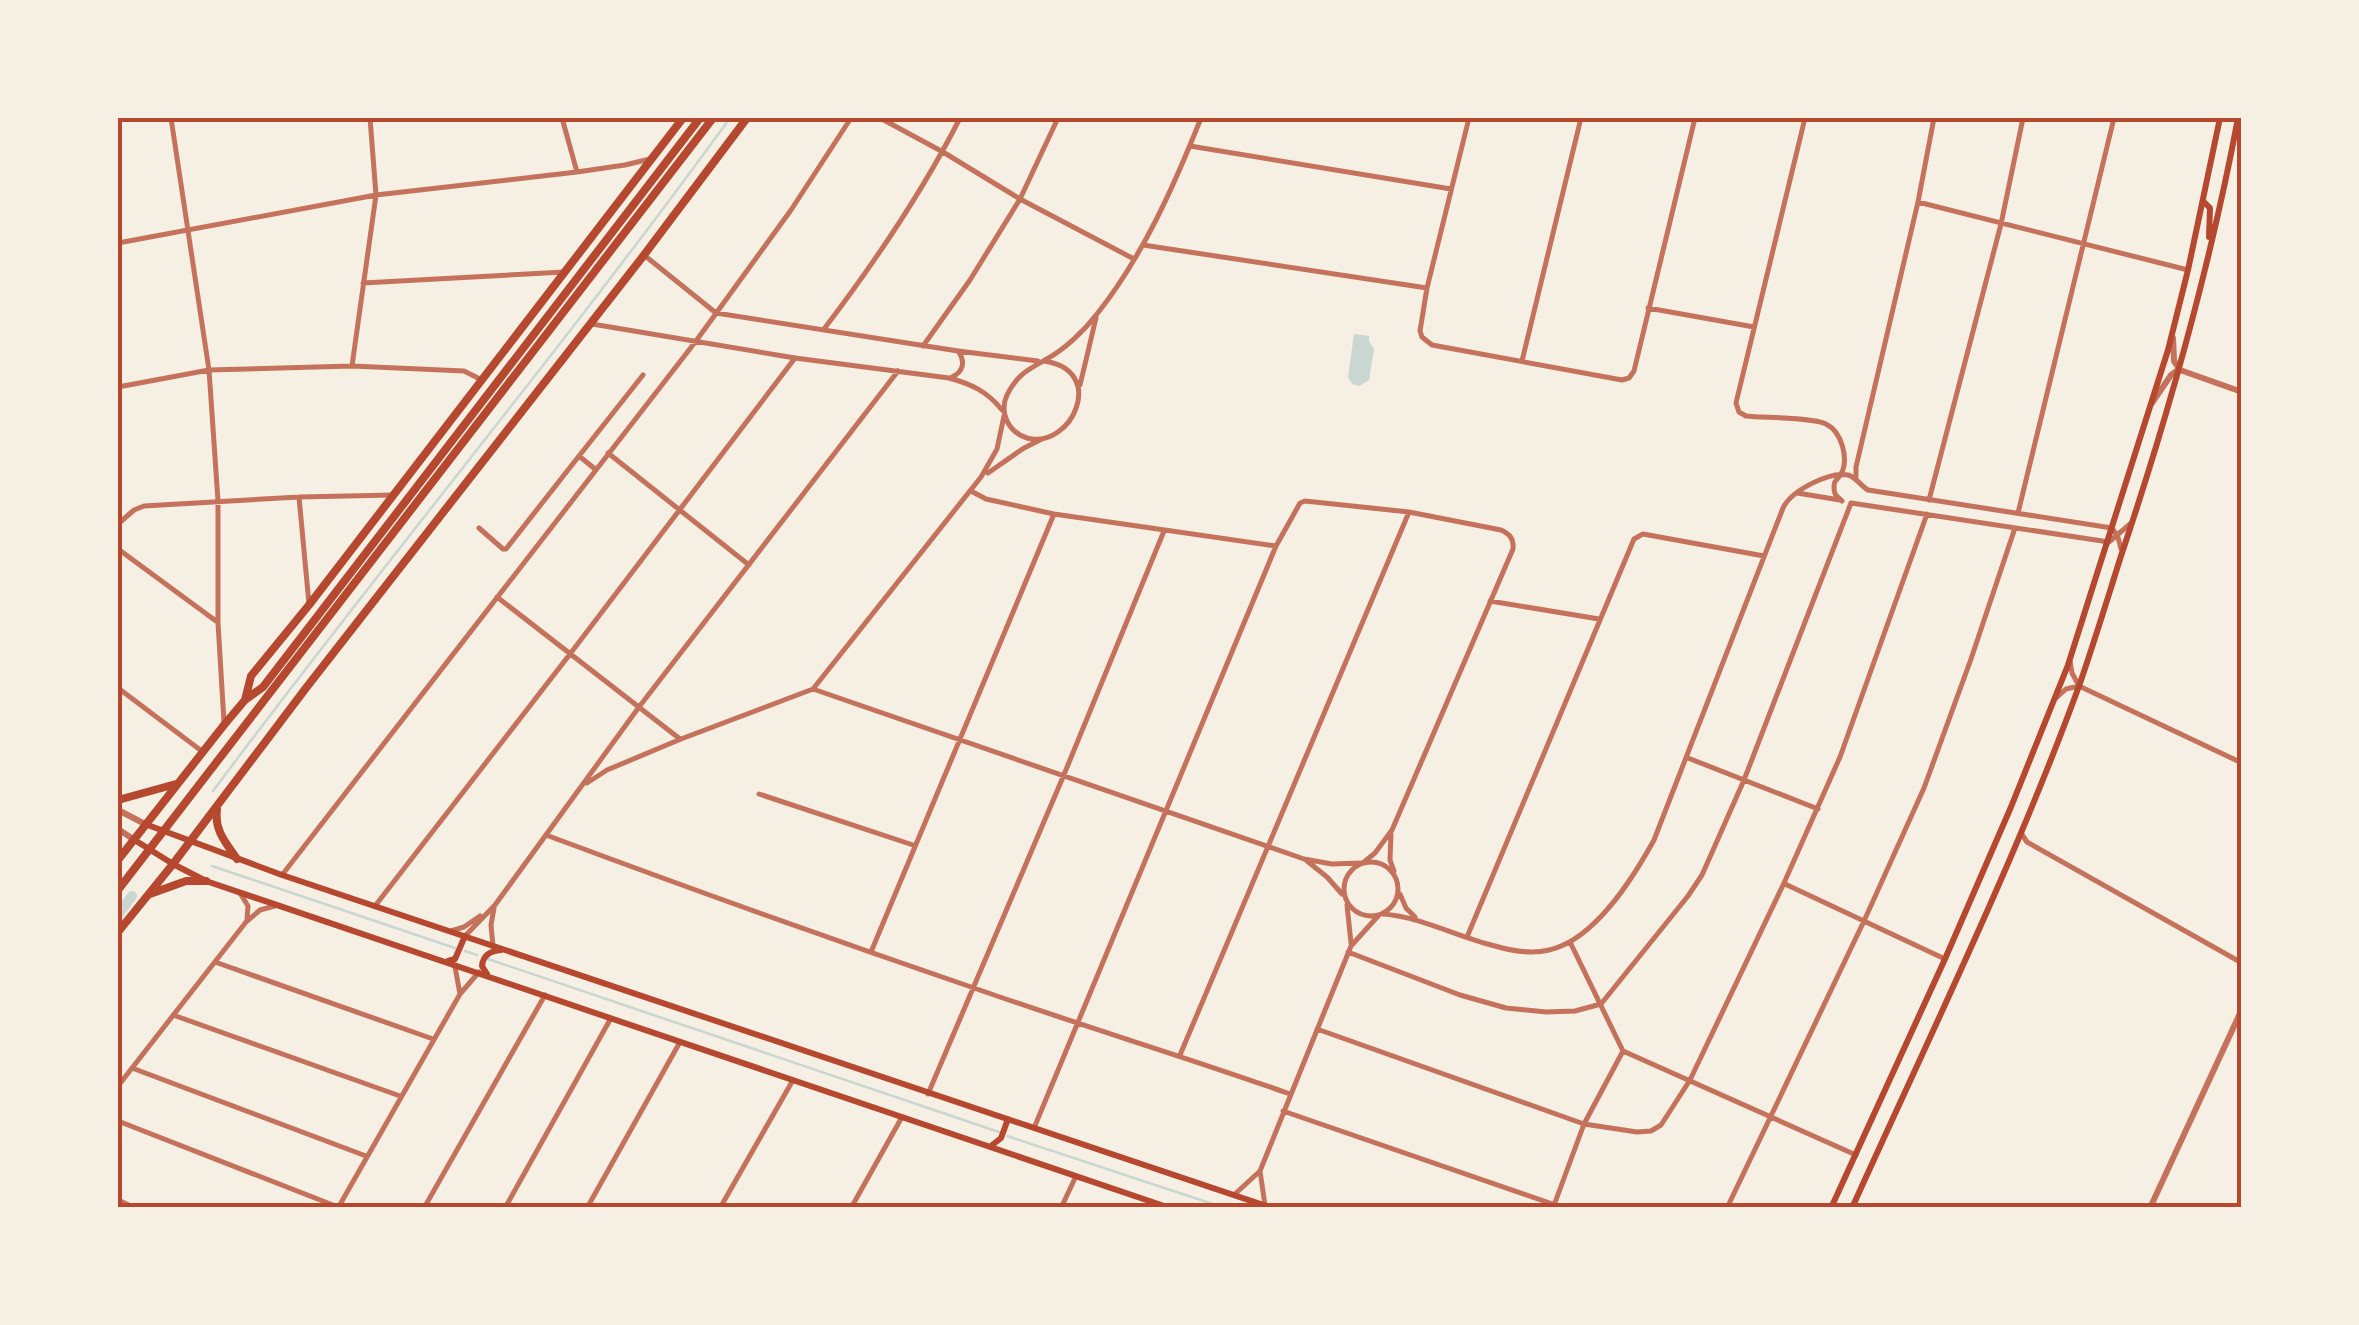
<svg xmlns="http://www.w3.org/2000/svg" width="2359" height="1325" viewBox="0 0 2359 1325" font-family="'Work Sans',sans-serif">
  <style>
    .water { fill: #c9d6d2 }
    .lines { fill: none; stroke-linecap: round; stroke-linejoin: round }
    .stream { stroke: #c9d6d2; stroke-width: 2.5 }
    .canal { stroke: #c9d6d2; stroke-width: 10 }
    .minor { stroke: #c5725c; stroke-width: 5 }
    .tertiary { stroke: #c5725c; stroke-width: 6 }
    .secondary { stroke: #b5482f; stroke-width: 6 }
    .primary { stroke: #b5482f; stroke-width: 8 }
    .neatline { fill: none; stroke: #b5482f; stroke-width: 4 }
  </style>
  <rect width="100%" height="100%" fill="#f6efe4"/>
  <path class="water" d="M 1354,334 L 1369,336 L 1369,341 L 1374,349 L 1369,380 L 1359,386 L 1352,384 L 1348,377 Z"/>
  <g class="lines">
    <path class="stream" d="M 213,791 C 382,564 564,347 730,118
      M 212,866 L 455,948
      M 465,951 L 477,955
      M 488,959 L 999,1132
      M 1007,1136 L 1225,1208"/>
    <path class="canal" d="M 118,915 L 132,896"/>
    <path class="minor" d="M 171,118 L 209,370 L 218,501 L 218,623 L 224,722
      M 562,118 L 577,172
      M 880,118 L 943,152 L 1020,199 L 1134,259
      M 1469,118 L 1427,288 L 1420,331 L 1422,337 L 1432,345 L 1622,380 L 1629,378 L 1634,371 L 1695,118
      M 1805,118 L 1736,403 L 1739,412 L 1746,416 C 1764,418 1812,417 1826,424 C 1842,432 1849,459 1841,474 C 1837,481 1834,479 1834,488 C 1834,495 1837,496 1842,501
      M 1190,146 L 1451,189
      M 1918,202 L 2188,270
      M 118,243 L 376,195 L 577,172 L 625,165 L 650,159
      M 1143,245 L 1427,288
      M 644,255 L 716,313 L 958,351 L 1038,361
      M 363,283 L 564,272
      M 1648,308 L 1754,327
      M 592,324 L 795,358 L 949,378 C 971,384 987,391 1002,410
      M 824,329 C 875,262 922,193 960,118
      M 923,346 L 970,280 L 1020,199 L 1058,118
      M 1044,361 C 1108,370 1072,450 1027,438 C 1008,432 999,412 1007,395 C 1017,375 1027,370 1045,360 C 1064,350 1084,331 1097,314 C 1143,256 1174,186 1201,118
      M 1522,361 L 1581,118
      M 352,366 L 376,195 L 370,118
      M 952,377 C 963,372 966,362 958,351
      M 1080,385 L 1096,318
      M 118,387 L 209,370 L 352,366 L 464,371 L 482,380
      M 608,453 L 749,565
      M 595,469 L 579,456 L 643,375
      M 988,473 L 1024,448 L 1042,439
      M 1856,477 L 1856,467 L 1918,202 L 1934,118
      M 971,491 L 986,499 L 1054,514 L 1276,546
      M 1797,493 L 1840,500
      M 299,497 L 309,604
      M 1929,500 L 2001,224 L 2023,118
      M 1851,503 L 2109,542 L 2130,524
      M 2018,513 L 2114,118
      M 118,524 L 134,510 L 144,506 L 299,497 L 393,495
      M 479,528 L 503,549 L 506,549 L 579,456
      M 118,549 L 216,621
      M 497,597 L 680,739
      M 1490,601 L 1599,619
      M 2070,661 L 2072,673 L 2079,686 L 2242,763
      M 118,688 L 203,752
      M 813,689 L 1304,859 L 1332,864 L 1361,863
      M 2056,698 L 2066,689 L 2079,686
      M 1688,758 L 1818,809
      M 587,783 L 607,770 L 681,739 L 813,689 L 981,477 L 997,449 L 1004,416
      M 759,794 L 913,845
      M 1391,833 L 1390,860 L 1394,871
      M 2021,833 L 2027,842 L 2242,963
      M 546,835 C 688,888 831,939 974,988 C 1079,1025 1186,1057 1290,1094
      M 1307,861 L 1327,877 L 1342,894
      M1344 889a27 27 0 1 1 54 0a27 27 0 1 1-54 0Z
      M 282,875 L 696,341 L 791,210 L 851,118
      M 1785,884 L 1945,959
      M 240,893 L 248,906 L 247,919
      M 1400,894 L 1406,908 L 1415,917
      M 1347,905 L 1351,943
      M 375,906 L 570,654 L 795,358
      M 1383,914 C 1422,917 1457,937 1495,946 C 1512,951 1532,954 1549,950 C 1595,940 1633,878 1654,840 L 1783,508 C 1791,491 1829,471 1848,475 C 1856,477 1861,486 1868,490 L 2112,528 L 2118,537 L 2121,549
      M 451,931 L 464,927 L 480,916
      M 465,936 L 495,905 L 639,707 L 898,371
      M 1467,937 L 1634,539 L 1643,534 L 1764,556
      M 1570,942 L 1623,1051 L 1856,1155
      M 493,946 L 491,925 L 494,908
      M 871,952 L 1054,514
      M 1348,952 L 1460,995 L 1506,1008 L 1546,1012 L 1575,1011 L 1601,1004 L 1688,896 L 1702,875 L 1744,780 L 1851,503
      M 215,962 L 433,1039
      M 455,967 L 460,994
      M 173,1015 L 400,1096
      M 1317,1029 L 1584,1124 L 1637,1132 L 1651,1131 L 1661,1125 L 1690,1080 L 1784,883 L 1840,757 L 1927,514
      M 1180,1055 L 1409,512
      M 132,1068 L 366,1156
      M 118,1086 L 246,922 L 260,910 L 275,906
      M 928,1094 L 1063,777 L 1164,531
      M 1283,1111 L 1564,1208
      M 118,1121 L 338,1207
      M 1034,1128 L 1276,546 L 1300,503 L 1305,501 L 1409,512 L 1501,530 C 1510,534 1514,539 1513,549 L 1392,830 L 1375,853 L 1364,862
      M 1260,1171 L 1265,1205
      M 1235,1194 L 1260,1171 L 1351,946 L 1379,915
      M 118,1200 L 135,1208
      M 338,1208 L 460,994 L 479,972
      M 424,1208 L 545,995
      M 505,1208 L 611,1018
      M 587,1208 L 680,1042
      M 720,1208 L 793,1080
      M 851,1208 L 902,1117
      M 1061,1208 L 1076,1176
      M 1553,1208 L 1584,1124 L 1623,1051
      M 1727,1208 L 1864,921 L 1924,788 L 1971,659 L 2015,528"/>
    <path class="tertiary" d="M 2173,338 L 2174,361 L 2180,370 L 2242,392
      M 2152,403 L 2171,375 L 2178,370
      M 118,810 L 145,824
      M 118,829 L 133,839
      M 2150,1208 L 2242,1009"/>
    <path class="secondary" d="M 2203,201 L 2210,208 L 2209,237
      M 145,824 L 282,875 L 1272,1208
      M 133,839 L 173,864 L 206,881 L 1170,1208
      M 448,961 L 455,959 L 465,936
      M 487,974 L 482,966 C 483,955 490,951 501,950
      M 991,1146 L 1001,1138 L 1008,1119
      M 1831,1208 L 1945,959 L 2011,807 L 2068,665 L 2168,350 L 2188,270 L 2220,118
      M 1852,1208 C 1930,1035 2014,864 2079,686 C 2094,643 2107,600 2121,556 C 2169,413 2210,267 2238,118"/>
    <path class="primary" d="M 245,700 L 251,676 L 309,605 L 683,118
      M 118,800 L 176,784
      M 217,810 C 214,830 226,843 237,859
      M 118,860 L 224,725 L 245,700 L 263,687 L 700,118
      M 118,890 L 713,118
      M 150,894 L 186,881 L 206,881
      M 118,932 L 173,864 L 306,688 L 644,255 L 747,118"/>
  </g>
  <rect width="2359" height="1325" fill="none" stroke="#f6efe4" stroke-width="240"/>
  <rect x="120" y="120" width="2119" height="1085" class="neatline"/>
</svg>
